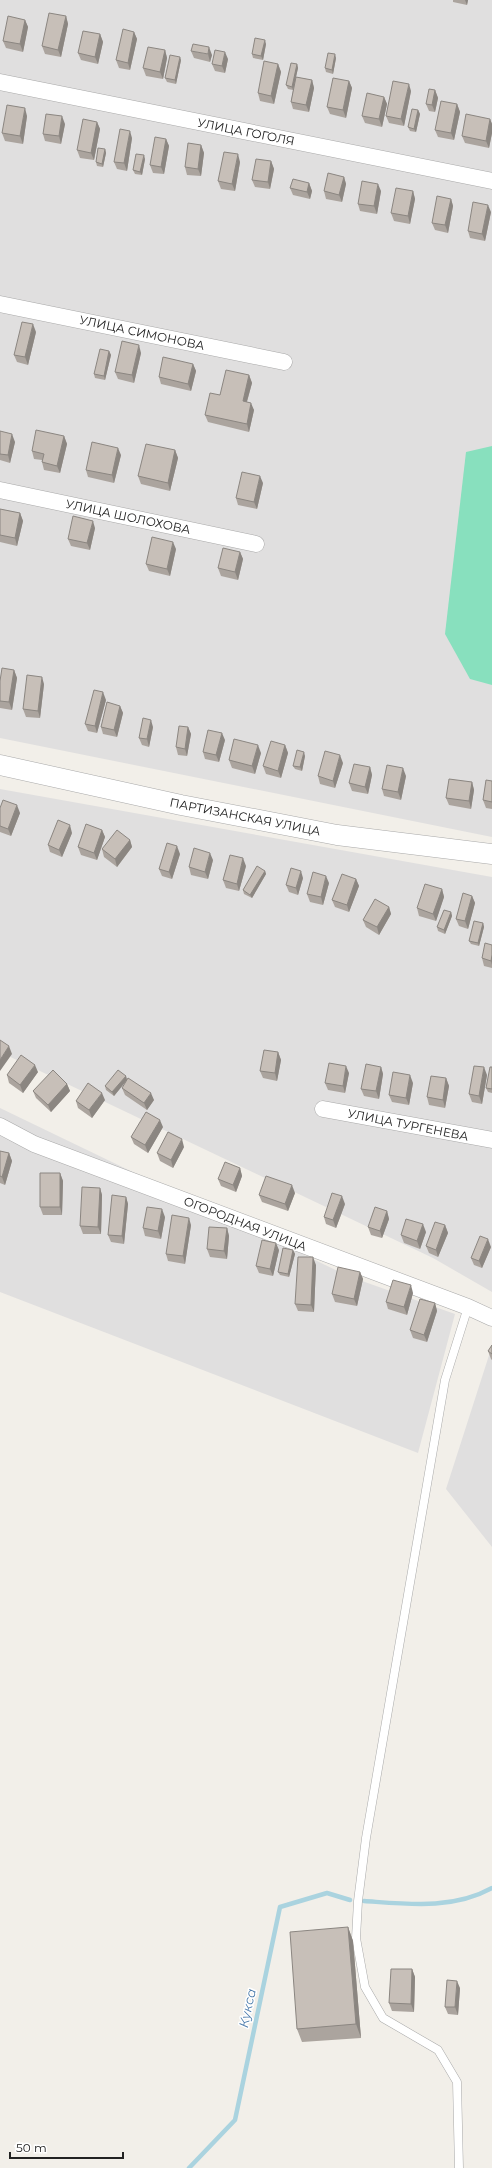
<svg xmlns="http://www.w3.org/2000/svg" width="492" height="2168" viewBox="0 0 492 2168" font-family="Montserrat,sans-serif">
  <style>
    .residential { fill: #e0dfdf }
    .pitch { fill: #88e0be }
    .lines { fill: none; stroke-linecap: round; stroke-linejoin: round }
    .stream { stroke: #aad3df; stroke-width: 4.5 }
    .service-casing { stroke: #a9a9a9; stroke-width: 9 }
    .minor-casing { stroke: #a9a9a9; stroke-width: 17 }
    .tertiary-casing { stroke: #a9a9a9; stroke-width: 21 }
    .service { stroke: #fff; stroke-width: 8 }
    .minor { stroke: #fff; stroke-width: 16 }
    .tertiary { stroke: #fff; stroke-width: 20 }
    .wall { fill: #aba49e }
    .shaded-wall { fill: #8b8681 }
    .building { fill: #c7bfb8; stroke: #8b8681 }
    .labels { text-anchor: middle; stroke-width: 3; stroke-linejoin: round; paint-order: stroke }
    .street-label { font-size: 12px; fill: #222; stroke: #fff }
    .water-label { font-size: 13px; font-style: italic; fill: #4a7aab; stroke: #fff }
  </style>
  <rect width="100%" height="100%" fill="#f2efe9"/>
  <path class="residential" d="M 0,0 L 492,0 L 492,837 L 0,738 Z
    M 0,789 L 492,877 L 492,1292 L 433,1258 L 0,1052 Z
    M 0,1108 L 348,1276 L 455,1314 L 418,1453 L 0,1292 Z
    M 492,1346 L 492,1547 L 446,1489 Z"/>
  <path class="pitch" d="M 492,446 L 492,685 L 470,679 L 445,634 L 466,452 Z"/>
  <g class="lines">
    <path class="stream" d="M 364,1901 C 407,1904 453,1910 492,1888
      M 189,2168 L 235,2120 L 280,1907 L 327,1893 L 350,1900"/>
    <g class="service-casing">
      <path id="service" d="M 459,2168 L 457,2082 L 438,2050 L 383,2018 L 365,1987 L 356,1938 L 358,1901 L 366,1838 L 445,1380 L 468,1307"/>
    </g>
    <g class="minor-casing">
      <path id="minor" d="M 0,82 L 492,181
        M 0,304 L 284,362
        M 0,490 L 256,544
        M 323,1109 L 492,1140
        M 0,1126 L 34,1144 L 468,1307 L 492,1318"/>
    </g>
    <g class="tertiary-casing">
      <path id="tertiary" d="M 0,765 L 181,805 L 337,835 L 492,854"/>
    </g>
    <use href="#service" class="service"/>
    <use href="#minor" class="minor"/>
    <use href="#tertiary" class="tertiary"/>
  </g>
  <path class="wall" d="M 453,0 L 468,0 L 467,5 L 453,2 Z
    M 66,16 L 68,24 L 61,57 L 45,54 L 42,46 Z
    M 25,20 L 28,27 L 23,52 L 6,48 L 3,41 Z
    M 134,32 L 137,39 L 130,70 L 119,68 L 116,60 Z
    M 100,34 L 103,42 L 98,64 L 81,60 L 78,53 Z
    M 266,44 L 263,60 L 253,58 L 252,54 Z
    M 165,50 L 167,58 L 163,79 L 146,76 L 143,68 Z
    M 191,51 L 212,55 L 210,62 L 194,58 Z
    M 336,58 L 333,74 L 326,72 L 325,68 Z
    M 228,59 L 225,73 L 215,71 L 212,64 Z
    M 181,60 L 176,84 L 167,82 L 165,78 Z
    M 278,64 L 281,72 L 274,104 L 260,101 L 258,93 Z
    M 297,64 L 298,68 L 296,77 L 312,80 L 314,88 L 309,112 L 293,109 L 291,102 L 293,90 L 288,89 L 286,85 Z
    M 349,81 L 352,88 L 346,118 L 330,114 L 327,107 Z
    M 435,90 L 438,98 L 435,112 L 429,111 L 426,104 Z
    M 411,91 L 404,126 L 389,123 L 386,116 Z
    M 384,97 L 387,104 L 382,127 L 365,123 L 362,116 Z
    M 457,104 L 460,112 L 454,140 L 438,137 L 435,130 Z
    M 418,110 L 420,114 L 416,132 L 410,131 L 408,127 Z
    M 27,116 L 23,144 L 5,141 L 2,133 Z
    M 490,119 L 492,124 L 492,133 L 489,148 L 465,143 L 462,136 Z
    M 97,122 L 100,129 L 94,160 L 80,158 L 77,150 Z
    M 65,124 L 61,144 L 45,141 L 43,134 Z
    M 132,138 L 127,171 L 117,169 L 114,162 Z
    M 166,139 L 169,146 L 164,174 L 153,173 L 150,165 Z
    M 201,145 L 204,153 L 201,176 L 187,175 L 185,167 Z
    M 105,149 L 106,153 L 103,167 L 97,166 L 96,162 Z
    M 145,159 L 142,175 L 135,174 L 133,170 Z
    M 271,161 L 274,169 L 270,189 L 255,187 L 252,180 Z
    M 240,162 L 235,191 L 221,189 L 218,181 Z
    M 344,177 L 346,184 L 342,202 L 326,199 L 324,191 Z
    M 309,183 L 312,191 L 310,199 L 293,195 L 290,188 Z
    M 381,191 L 377,214 L 360,211 L 358,204 Z
    M 413,191 L 415,199 L 410,224 L 394,221 L 391,213 Z
    M 451,199 L 453,206 L 448,233 L 435,230 L 432,223 Z
    M 491,212 L 485,241 L 470,238 L 468,231 Z
    M 36,332 L 28,365 L 17,362 L 14,355 Z
    M 109,351 L 111,355 L 105,380 L 95,378 L 94,374 Z
    M 141,353 L 134,383 L 118,379 L 115,372 Z
    M 193,364 L 196,371 L 191,391 L 161,384 L 159,377 Z
    M 249,375 L 252,383 L 247,402 L 254,410 L 249,432 L 208,422 L 205,415 L 220,395 Z
    M 0,431 L 15,442 L 10,463 L 0,460 Z
    M 64,436 L 67,444 L 60,473 L 44,470 L 42,462 L 42,460 L 34,459 L 32,451 Z
    M 175,450 L 178,458 L 170,491 L 141,484 L 138,476 Z
    M 121,455 L 114,483 L 88,477 L 86,470 Z
    M 263,483 L 257,509 L 238,505 L 236,498 Z
    M 0,509 L 20,513 L 23,521 L 17,546 L 0,542 Z
    M 95,528 L 90,550 L 71,546 L 68,539 Z
    M 176,549 L 170,576 L 149,571 L 146,564 Z
    M 240,552 L 243,559 L 238,580 L 221,576 L 218,568 Z
    M 14,670 L 17,678 L 12,710 L 0,708 L 0,681 Z
    M 44,684 L 40,718 L 26,717 L 23,709 Z
    M 106,700 L 97,733 L 88,731 L 85,724 Z
    M 120,706 L 123,713 L 117,737 L 103,734 L 101,727 Z
    M 153,727 L 149,747 L 142,745 L 139,738 Z
    M 188,727 L 191,734 L 187,756 L 178,755 L 176,747 Z
    M 225,740 L 219,762 L 205,759 L 203,752 Z
    M 285,745 L 288,753 L 281,778 L 266,774 L 263,766 Z
    M 261,753 L 255,774 L 232,768 L 229,760 Z
    M 305,756 L 302,771 L 295,769 L 293,766 Z
    M 343,763 L 335,788 L 320,784 L 318,776 Z
    M 370,767 L 372,775 L 368,794 L 352,791 L 349,783 Z
    M 406,776 L 401,800 L 384,796 L 382,789 Z
    M 492,781 L 492,809 L 486,808 L 483,800 Z
    M 472,782 L 474,790 L 471,809 L 449,805 L 446,798 Z
    M 0,808 L 20,813 L 11,836 L 0,832 Z
    M 102,830 L 105,837 L 97,860 L 81,855 L 78,847 Z
    M 72,833 L 62,857 L 50,852 L 48,845 Z
    M 130,840 L 132,847 L 117,867 L 104,857 L 102,849 Z
    M 180,854 L 172,879 L 162,876 L 159,869 Z
    M 213,860 L 208,879 L 191,875 L 189,867 Z
    M 246,866 L 239,891 L 226,888 L 223,880 Z
    M 265,871 L 266,874 L 252,898 L 244,894 L 243,890 Z
    M 303,878 L 298,895 L 289,892 L 286,885 Z
    M 356,879 L 359,886 L 349,912 L 335,907 L 332,900 Z
    M 329,883 L 323,905 L 310,902 L 307,894 Z
    M 442,889 L 444,897 L 436,921 L 419,916 L 417,908 Z
    M 472,896 L 475,903 L 468,929 L 459,926 L 456,919 Z
    M 389,907 L 391,914 L 379,935 L 366,927 L 363,920 Z
    M 451,912 L 452,916 L 445,934 L 438,931 L 437,927 Z
    M 483,923 L 484,927 L 479,946 L 471,944 L 469,941 Z
    M 492,945 L 492,968 L 484,966 L 482,958 Z
    M 278,1052 L 281,1060 L 277,1081 L 263,1078 L 260,1071 Z
    M 381,1067 L 383,1074 L 379,1099 L 364,1096 L 361,1089 Z
    M 492,1067 L 492,1093 L 488,1092 L 486,1088 Z
    M 38,1072 L 23,1093 L 9,1083 L 7,1075 Z
    M 349,1073 L 345,1093 L 328,1090 L 325,1083 Z
    M 487,1075 L 482,1104 L 472,1102 L 469,1094 Z
    M 126,1076 L 127,1080 L 154,1100 L 147,1110 L 125,1095 L 122,1088 L 127,1080 L 114,1096 L 106,1090 L 105,1086 Z
    M 446,1078 L 449,1086 L 445,1108 L 429,1105 L 427,1097 Z
    M 413,1083 L 409,1105 L 392,1102 L 389,1095 Z
    M 67,1084 L 70,1091 L 51,1112 L 36,1098 L 33,1091 Z
    M 105,1100 L 92,1118 L 78,1108 L 76,1101 Z
    M 163,1127 L 148,1153 L 134,1144 L 131,1137 Z
    M 184,1147 L 173,1168 L 160,1161 L 157,1153 Z
    M 0,1151 L 9,1153 L 12,1161 L 5,1185 L 0,1183 Z
    M 240,1168 L 242,1176 L 236,1192 L 221,1186 L 218,1179 Z
    M 60,1173 L 63,1181 L 62,1215 L 43,1215 L 40,1207 Z
    M 100,1188 L 102,1195 L 101,1234 L 83,1234 L 80,1226 Z
    M 295,1193 L 288,1211 L 262,1202 L 259,1195 Z
    M 126,1197 L 128,1204 L 124,1244 L 111,1242 L 108,1235 Z
    M 345,1204 L 336,1228 L 326,1224 L 324,1217 Z
    M 387,1211 L 389,1219 L 382,1238 L 371,1235 L 368,1227 Z
    M 165,1217 L 161,1239 L 145,1236 L 143,1228 Z
    M 191,1225 L 185,1264 L 168,1261 L 166,1254 Z
    M 445,1225 L 448,1233 L 438,1257 L 429,1253 L 426,1246 Z
    M 227,1228 L 229,1236 L 227,1259 L 210,1257 L 207,1249 Z
    M 426,1232 L 420,1249 L 404,1243 L 401,1235 Z
    M 491,1247 L 482,1268 L 474,1265 L 471,1258 Z
    M 279,1250 L 273,1276 L 259,1273 L 256,1266 Z
    M 293,1250 L 295,1254 L 289,1277 L 280,1275 L 278,1272 Z
    M 316,1265 L 314,1312 L 298,1311 L 295,1304 Z
    M 360,1272 L 363,1279 L 357,1306 L 335,1302 L 332,1294 Z
    M 413,1293 L 407,1315 L 388,1309 L 386,1302 Z
    M 435,1303 L 437,1311 L 427,1342 L 413,1338 L 410,1330 Z
    M 492,1345 L 492,1360 L 491,1359 L 488,1351 Z
    M 348,1927 L 353,1941 L 361,2038 L 302,2042 L 297,2029 Z
    M 412,1969 L 415,1977 L 414,2012 L 392,2011 L 389,2003 Z
    M 460,1988 L 458,2015 L 448,2014 L 445,2007 Z"/>
  <path class="shaded-wall" d="M 465,0 L 468,0 L 467,5 Z
    M 66,16 L 68,24 L 61,57 L 58,50 Z
    M 25,20 L 28,27 L 23,52 L 20,44 Z
    M 134,32 L 137,39 L 130,70 L 128,63 Z
    M 100,34 L 103,42 L 98,64 L 95,57 Z
    M 265,40 L 266,44 L 263,60 L 261,56 Z
    M 209,47 L 212,55 L 210,62 L 208,54 Z
    M 165,50 L 167,58 L 163,79 L 160,72 Z
    M 225,52 L 228,59 L 225,73 L 222,66 Z
    M 335,54 L 336,58 L 333,74 L 332,70 Z
    M 180,57 L 181,60 L 176,84 L 175,80 Z
    M 278,64 L 281,72 L 274,104 L 271,96 Z
    M 297,64 L 298,68 L 293,90 L 292,87 Z
    M 312,80 L 314,88 L 309,112 L 306,105 Z
    M 349,81 L 352,88 L 346,118 L 343,110 Z
    M 409,84 L 411,91 L 404,126 L 401,119 Z
    M 435,90 L 438,98 L 435,112 L 432,105 Z
    M 384,97 L 387,104 L 382,127 L 379,119 Z
    M 457,104 L 460,112 L 454,140 L 451,133 Z
    M 25,108 L 27,116 L 23,144 L 20,136 Z
    M 418,110 L 420,114 L 416,132 L 414,129 Z
    M 62,116 L 65,124 L 61,144 L 59,136 Z
    M 490,119 L 492,124 L 492,133 L 489,148 L 486,141 Z
    M 97,122 L 100,129 L 94,160 L 91,153 Z
    M 130,131 L 132,138 L 127,171 L 124,163 Z
    M 166,139 L 169,146 L 164,174 L 161,167 Z
    M 201,145 L 204,153 L 201,176 L 198,169 Z
    M 105,149 L 106,153 L 103,167 L 102,164 Z
    M 238,154 L 240,162 L 235,191 L 232,184 Z
    M 144,155 L 145,159 L 142,175 L 140,172 Z
    M 271,161 L 274,169 L 270,189 L 268,182 Z
    M 344,177 L 346,184 L 342,202 L 339,195 Z
    M 309,183 L 312,191 L 310,199 L 307,192 Z
    M 378,184 L 381,191 L 377,214 L 374,206 Z
    M 413,191 L 415,199 L 410,224 L 408,216 Z
    M 451,199 L 453,206 L 448,233 L 445,225 Z
    M 488,205 L 491,212 L 485,241 L 482,234 Z
    M 33,324 L 36,332 L 28,365 L 25,357 Z
    M 139,345 L 141,353 L 134,383 L 132,375 Z
    M 109,351 L 111,355 L 105,380 L 104,376 Z
    M 193,364 L 196,371 L 191,391 L 188,384 Z
    M 249,375 L 252,383 L 245,408 L 243,401 Z
    M 251,403 L 254,410 L 249,432 L 247,424 Z
    M 12,434 L 15,442 L 10,463 L 8,455 Z
    M 64,436 L 67,444 L 60,473 L 57,466 Z
    M 118,448 L 121,455 L 114,483 L 112,475 Z
    M 175,450 L 178,458 L 170,491 L 168,483 Z
    M 260,476 L 263,483 L 257,509 L 254,502 Z
    M 20,513 L 23,521 L 17,546 L 15,538 Z
    M 93,521 L 95,528 L 90,550 L 87,543 Z
    M 173,542 L 176,549 L 170,576 L 167,569 Z
    M 240,552 L 243,559 L 238,580 L 235,572 Z
    M 14,670 L 17,678 L 12,710 L 9,702 Z
    M 42,677 L 44,684 L 40,718 L 38,711 Z
    M 103,692 L 106,700 L 97,733 L 95,726 Z
    M 120,706 L 123,713 L 117,737 L 114,730 Z
    M 151,720 L 153,727 L 149,747 L 147,739 Z
    M 188,727 L 191,734 L 187,756 L 185,749 Z
    M 222,733 L 225,740 L 219,762 L 216,755 Z
    M 258,745 L 261,753 L 255,774 L 252,766 Z
    M 285,745 L 288,753 L 281,778 L 278,771 Z
    M 304,752 L 305,756 L 302,771 L 300,767 Z
    M 340,755 L 343,763 L 335,788 L 333,781 Z
    M 370,767 L 372,775 L 368,794 L 365,787 Z
    M 403,768 L 406,776 L 401,800 L 398,792 Z
    M 472,782 L 474,790 L 471,809 L 469,801 Z
    M 17,805 L 20,813 L 11,836 L 8,829 Z
    M 70,825 L 72,833 L 62,857 L 59,850 Z
    M 102,830 L 105,837 L 97,860 L 94,853 Z
    M 130,840 L 132,847 L 117,867 L 115,859 Z
    M 177,846 L 180,854 L 172,879 L 169,872 Z
    M 210,853 L 213,860 L 208,879 L 205,872 Z
    M 243,858 L 246,866 L 239,891 L 237,884 Z
    M 265,871 L 266,874 L 252,898 L 250,895 Z
    M 301,871 L 303,878 L 298,895 L 296,888 Z
    M 326,876 L 329,883 L 323,905 L 321,897 Z
    M 356,879 L 359,886 L 349,912 L 347,905 Z
    M 442,889 L 444,897 L 436,921 L 433,914 Z
    M 472,896 L 475,903 L 468,929 L 465,921 Z
    M 389,907 L 391,914 L 379,935 L 377,927 Z
    M 451,912 L 452,916 L 445,934 L 444,930 Z
    M 483,923 L 484,927 L 479,946 L 478,943 Z
    M 492,955 L 492,965 L 491,961 Z
    M 9,1046 L 12,1054 L 0,1071 L 0,1060 Z
    M 278,1052 L 281,1060 L 277,1081 L 275,1073 Z
    M 35,1065 L 38,1072 L 23,1093 L 20,1085 Z
    M 346,1066 L 349,1073 L 345,1093 L 343,1086 Z
    M 381,1067 L 383,1074 L 379,1099 L 376,1091 Z
    M 484,1067 L 487,1075 L 482,1104 L 479,1096 Z
    M 410,1075 L 413,1083 L 409,1105 L 406,1098 Z
    M 126,1076 L 127,1080 L 114,1096 L 112,1092 Z
    M 446,1078 L 449,1086 L 445,1108 L 443,1100 Z
    M 67,1084 L 70,1091 L 51,1112 L 48,1105 Z
    M 102,1093 L 105,1100 L 92,1118 L 89,1110 Z
    M 151,1093 L 154,1100 L 147,1110 L 144,1103 Z
    M 160,1120 L 163,1127 L 148,1153 L 145,1145 Z
    M 182,1139 L 184,1147 L 173,1168 L 171,1160 Z
    M 9,1153 L 12,1161 L 5,1185 L 2,1177 Z
    M 240,1168 L 242,1176 L 236,1192 L 233,1185 Z
    M 60,1173 L 63,1181 L 62,1215 L 60,1207 Z
    M 292,1185 L 295,1193 L 288,1211 L 285,1204 Z
    M 100,1188 L 102,1195 L 101,1234 L 98,1227 Z
    M 342,1196 L 345,1204 L 336,1228 L 333,1220 Z
    M 126,1197 L 128,1204 L 124,1244 L 122,1236 Z
    M 162,1209 L 165,1217 L 161,1239 L 158,1231 Z
    M 387,1211 L 389,1219 L 382,1238 L 380,1231 Z
    M 189,1218 L 191,1225 L 185,1264 L 183,1256 Z
    M 423,1224 L 426,1232 L 420,1249 L 417,1241 Z
    M 445,1225 L 448,1233 L 438,1257 L 436,1250 Z
    M 227,1228 L 229,1236 L 227,1259 L 224,1251 Z
    M 488,1239 L 491,1247 L 482,1268 L 479,1261 Z
    M 276,1243 L 279,1250 L 273,1276 L 270,1269 Z
    M 293,1250 L 295,1254 L 289,1277 L 288,1274 Z
    M 313,1257 L 316,1265 L 314,1312 L 311,1305 Z
    M 360,1272 L 363,1279 L 357,1306 L 354,1299 Z
    M 411,1285 L 413,1293 L 407,1315 L 404,1307 Z
    M 435,1303 L 437,1311 L 427,1342 L 424,1335 Z
    M 348,1927 L 353,1941 L 361,2038 L 356,2024 Z
    M 412,1969 L 415,1977 L 414,2012 L 411,2004 Z
    M 457,1981 L 460,1988 L 458,2015 L 455,2007 Z"/>
  <path class="building" d="M 49,13 L 66,16 L 58,50 L 42,46 Z
    M 8,16 L 25,20 L 20,44 L 3,41 Z
    M 123,29 L 134,32 L 128,63 L 116,60 Z
    M 83,31 L 100,34 L 95,57 L 78,53 Z
    M 255,38 L 265,40 L 261,56 L 252,54 Z
    M 193,44 L 209,47 L 208,54 L 191,51 Z
    M 148,47 L 165,50 L 160,72 L 143,68 Z
    M 215,50 L 225,52 L 222,66 L 212,64 Z
    M 328,53 L 335,54 L 332,70 L 325,68 Z
    M 170,55 L 180,57 L 175,80 L 165,78 Z
    M 264,61 L 278,64 L 271,96 L 258,93 Z
    M 291,63 L 297,64 L 292,87 L 286,85 Z
    M 296,77 L 312,80 L 306,105 L 291,102 Z
    M 333,78 L 349,81 L 343,110 L 327,107 Z
    M 393,81 L 409,84 L 401,119 L 386,116 Z
    M 429,89 L 435,90 L 432,105 L 426,104 Z
    M 367,93 L 384,97 L 379,119 L 362,116 Z
    M 441,101 L 457,104 L 451,133 L 435,130 Z
    M 7,105 L 25,108 L 20,136 L 2,133 Z
    M 412,109 L 418,110 L 414,129 L 408,127 Z
    M 46,114 L 62,116 L 59,136 L 43,134 Z
    M 466,114 L 490,119 L 486,141 L 462,136 Z
    M 83,119 L 97,122 L 91,153 L 77,150 Z
    M 120,129 L 130,131 L 124,163 L 114,162 Z
    M 155,137 L 166,139 L 161,167 L 150,165 Z
    M 188,143 L 201,145 L 198,169 L 185,167 Z
    M 98,148 L 105,149 L 102,164 L 96,162 Z
    M 224,152 L 238,154 L 232,184 L 218,181 Z
    M 136,154 L 144,155 L 140,172 L 133,170 Z
    M 256,159 L 271,161 L 268,182 L 252,180 Z
    M 328,173 L 344,177 L 339,195 L 324,191 Z
    M 293,179 L 309,183 L 307,192 L 290,188 Z
    M 362,181 L 378,184 L 374,206 L 358,204 Z
    M 396,188 L 413,191 L 408,216 L 391,213 Z
    M 437,196 L 451,199 L 445,225 L 432,223 Z
    M 473,202 L 488,205 L 482,234 L 468,231 Z
    M 22,322 L 33,324 L 25,357 L 14,355 Z
    M 122,341 L 139,345 L 132,375 L 115,372 Z
    M 100,349 L 109,351 L 104,376 L 94,374 Z
    M 163,357 L 193,364 L 188,384 L 159,377 Z
    M 226,370 L 249,375 L 243,401 L 251,403 L 247,424 L 205,415 L 210,393 L 220,395 Z
    M 36,430 L 64,436 L 57,466 L 42,462 L 44,454 L 32,451 Z
    M 0,431 L 12,434 L 8,455 L 0,454 Z
    M 92,442 L 118,448 L 112,475 L 86,470 Z
    M 146,444 L 175,450 L 168,483 L 138,476 Z
    M 242,472 L 260,476 L 254,502 L 236,498 Z
    M 0,509 L 20,513 L 15,538 L 0,535 Z
    M 73,516 L 93,521 L 87,543 L 68,539 Z
    M 152,537 L 173,542 L 167,569 L 146,564 Z
    M 223,548 L 240,552 L 235,572 L 218,568 Z
    M 2,668 L 14,670 L 9,702 L 0,701 L 0,681 Z
    M 27,675 L 42,677 L 38,711 L 23,709 Z
    M 94,690 L 103,692 L 95,726 L 85,724 Z
    M 107,702 L 120,706 L 114,730 L 101,727 Z
    M 143,718 L 151,720 L 147,739 L 139,738 Z
    M 179,726 L 188,727 L 185,749 L 176,747 Z
    M 208,730 L 222,733 L 216,755 L 203,752 Z
    M 234,739 L 258,745 L 252,766 L 229,760 Z
    M 271,741 L 285,745 L 278,771 L 263,766 Z
    M 297,750 L 304,752 L 300,767 L 293,766 Z
    M 325,751 L 340,755 L 333,781 L 318,776 Z
    M 354,764 L 370,767 L 365,787 L 349,783 Z
    M 387,765 L 403,768 L 398,792 L 382,789 Z
    M 449,779 L 472,782 L 469,801 L 446,798 Z
    M 486,780 L 492,781 L 492,802 L 483,800 Z
    M 3,800 L 17,805 L 8,829 L 0,826 L 0,808 Z
    M 58,820 L 70,825 L 59,850 L 48,845 Z
    M 86,824 L 102,830 L 94,853 L 78,847 Z
    M 117,830 L 130,840 L 115,859 L 102,849 Z
    M 167,843 L 177,846 L 169,872 L 159,869 Z
    M 194,848 L 210,853 L 205,872 L 189,867 Z
    M 230,855 L 243,858 L 237,884 L 223,880 Z
    M 257,866 L 265,871 L 250,895 L 243,890 Z
    M 291,868 L 301,871 L 296,888 L 286,885 Z
    M 313,872 L 326,876 L 321,897 L 307,894 Z
    M 342,874 L 356,879 L 347,905 L 332,900 Z
    M 425,884 L 442,889 L 433,914 L 417,908 Z
    M 463,893 L 472,896 L 465,921 L 456,919 Z
    M 375,899 L 389,907 L 377,927 L 363,920 Z
    M 444,910 L 451,912 L 444,930 L 437,927 Z
    M 474,921 L 483,923 L 478,943 L 469,941 Z
    M 485,943 L 492,945 L 492,955 L 491,961 L 482,958 Z
    M 0,1040 L 9,1046 L 0,1060 Z
    M 264,1050 L 278,1052 L 275,1073 L 260,1071 Z
    M 21,1055 L 35,1065 L 20,1085 L 7,1075 Z
    M 329,1063 L 346,1066 L 343,1086 L 325,1083 Z
    M 366,1064 L 381,1067 L 376,1091 L 361,1089 Z
    M 474,1066 L 484,1067 L 479,1096 L 469,1094 Z
    M 490,1067 L 492,1067 L 492,1089 L 486,1088 Z
    M 53,1070 L 67,1084 L 48,1105 L 33,1091 Z
    M 118,1070 L 126,1076 L 112,1092 L 105,1086 Z
    M 393,1072 L 410,1075 L 406,1098 L 389,1095 Z
    M 431,1076 L 446,1078 L 443,1100 L 427,1097 Z
    M 128,1078 L 151,1093 L 144,1103 L 122,1088 Z
    M 88,1083 L 102,1093 L 89,1110 L 76,1101 Z
    M 146,1112 L 160,1120 L 145,1145 L 131,1137 Z
    M 168,1132 L 182,1139 L 171,1160 L 157,1153 Z
    M 0,1151 L 9,1153 L 2,1177 L 0,1176 Z
    M 225,1162 L 240,1168 L 233,1185 L 218,1179 Z
    M 40,1173 L 60,1173 L 60,1207 L 40,1207 Z
    M 266,1176 L 292,1185 L 285,1204 L 259,1195 Z
    M 82,1187 L 100,1188 L 98,1227 L 80,1226 Z
    M 332,1193 L 342,1196 L 333,1220 L 324,1217 Z
    M 112,1195 L 126,1197 L 122,1236 L 108,1235 Z
    M 147,1207 L 162,1209 L 158,1231 L 143,1228 Z
    M 375,1207 L 387,1211 L 380,1231 L 368,1227 Z
    M 172,1215 L 189,1218 L 183,1256 L 166,1254 Z
    M 406,1219 L 423,1224 L 417,1241 L 401,1235 Z
    M 435,1222 L 445,1225 L 436,1250 L 426,1246 Z
    M 209,1227 L 227,1228 L 224,1251 L 207,1249 Z
    M 480,1236 L 488,1239 L 479,1261 L 471,1258 Z
    M 262,1240 L 276,1243 L 270,1269 L 256,1266 Z
    M 283,1248 L 293,1250 L 288,1274 L 278,1272 Z
    M 298,1257 L 313,1257 L 311,1305 L 295,1304 Z
    M 338,1267 L 360,1272 L 354,1299 L 332,1294 Z
    M 393,1280 L 411,1285 L 404,1307 L 386,1302 Z
    M 420,1299 L 435,1303 L 424,1335 L 410,1330 Z
    M 492,1345 L 492,1354 L 488,1351 Z
    M 348,1927 L 356,2024 L 297,2029 L 290,1932 Z
    M 391,1969 L 412,1969 L 411,2004 L 389,2003 Z
    M 447,1980 L 457,1981 L 455,2007 L 445,2007 Z"/>
  <g class="labels">
    <g class="street-label">
      <text transform="translate(246 132) rotate(11)" y="4">УЛИЦА ГОГОЛЯ</text>
      <text transform="translate(142 333) rotate(12)" y="4">УЛИЦА СИМОНОВА</text>
      <text transform="translate(128 517) rotate(12)" y="4">УЛИЦА ШОЛОХОВА</text>
      <text transform="translate(245 817) rotate(11)" y="4">ПАРТИЗАНСКАЯ УЛИЦА</text>
      <text transform="translate(408 1125) rotate(11)" y="4">УЛИЦА ТУРГЕНЕВА</text>
      <text transform="translate(245 1224) rotate(21)" y="4">ОГОРОДНАЯ УЛИЦА</text>
    </g>
    <g class="water-label">
      <text transform="translate(247 2008) rotate(-78)" y="5">Кукса</text>
    </g>
  </g>
  <path d="M10 2152v6h113v-6" fill="none" stroke="#222222" stroke-width="2"/>
  <text x="16" y="2152" font-size="12" fill="#222222" stroke="#ffffff" stroke-width="3" paint-order="stroke">50 m</text>
</svg>
